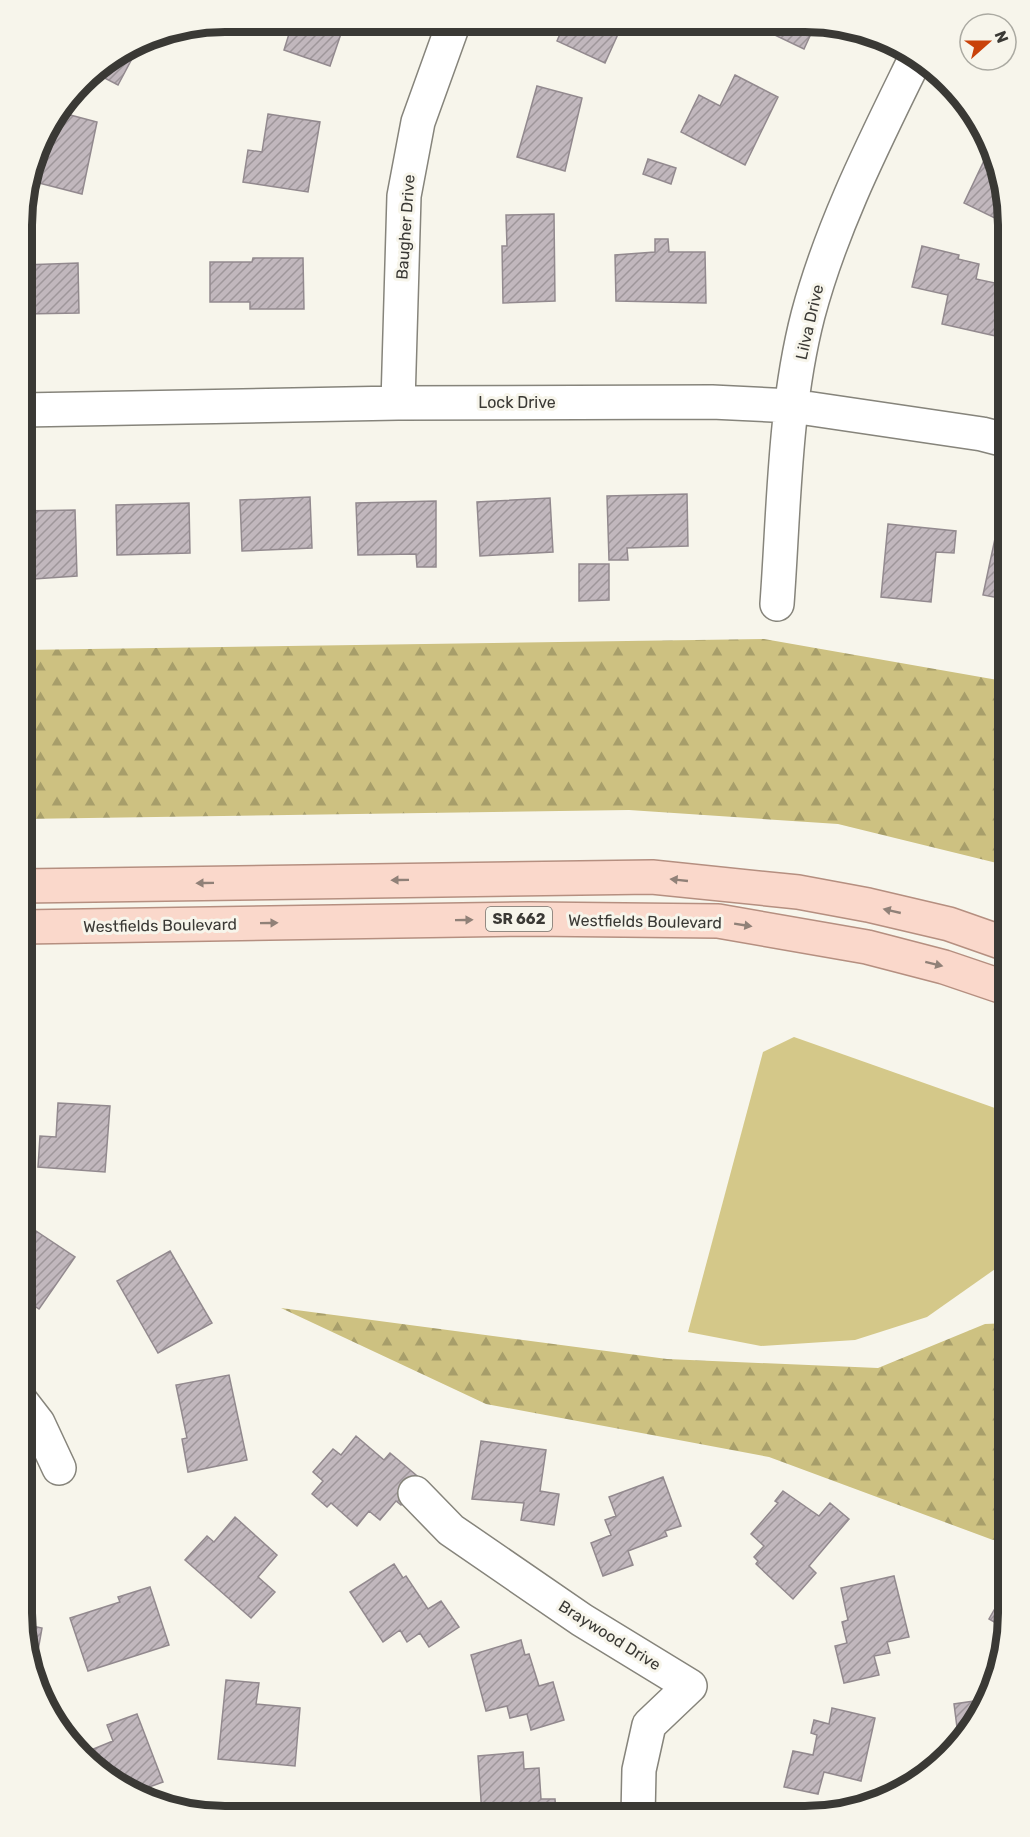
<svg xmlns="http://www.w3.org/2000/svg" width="1030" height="1837" viewBox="0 0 1030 1837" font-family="Rubik,sans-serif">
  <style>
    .grass { fill: #d4c889 }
    .forest { fill: url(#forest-firs) }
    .building { fill: url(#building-hatch); stroke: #92898e; stroke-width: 1.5 }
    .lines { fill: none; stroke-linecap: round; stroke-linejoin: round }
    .minor-casing { stroke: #86847b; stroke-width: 36 }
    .primary-casing { stroke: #b58f80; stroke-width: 36 }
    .minor { stroke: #fff; stroke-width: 33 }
    .primary { stroke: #fad8cb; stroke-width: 33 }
    .oneway { fill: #908178 }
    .labels { text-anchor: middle; stroke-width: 6; stroke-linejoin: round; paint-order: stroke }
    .shield { fill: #f7f5eb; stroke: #73716c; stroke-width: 1.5 }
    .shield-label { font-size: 15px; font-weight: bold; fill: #3a3935 }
    .street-label { font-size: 16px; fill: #3a3935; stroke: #f7f5eb }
    .rim { fill: none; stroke: #3a3935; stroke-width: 8 }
  </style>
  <defs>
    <pattern id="forest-firs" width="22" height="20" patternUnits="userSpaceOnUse" patternTransform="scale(1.5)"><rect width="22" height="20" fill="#cdc181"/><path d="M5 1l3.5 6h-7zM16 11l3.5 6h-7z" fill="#a79e6a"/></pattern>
    <pattern id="building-hatch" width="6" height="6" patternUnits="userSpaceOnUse" patternTransform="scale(1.5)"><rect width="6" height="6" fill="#c1b7bd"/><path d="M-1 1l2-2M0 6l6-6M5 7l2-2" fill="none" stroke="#9e969a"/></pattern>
  </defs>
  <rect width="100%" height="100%" fill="#f7f5eb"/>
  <path class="grass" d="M 794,1037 L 1009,1113 L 1009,1250 L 998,1267 L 927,1317 L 855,1340 L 761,1346 L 688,1332 L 763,1052 Z"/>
  <path class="forest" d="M 764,639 L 1009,682 L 1009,866 L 838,824 L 629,810 L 22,819 L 22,650 Z
    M 281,1308 L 667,1359 L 878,1368 L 985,1324 L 1009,1323 L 1009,1535 L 993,1540 L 769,1457 L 486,1404 Z"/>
  <path class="building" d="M 273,21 L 345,22 L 330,66 L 284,50 L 289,34 L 270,28 Z
    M 565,23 L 623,23 L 605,63 L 557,41 Z
    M 752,24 L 815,25 L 804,49 Z
    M 142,40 L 118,85 L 91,71 Z
    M 735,75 L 778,97 L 745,165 L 681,132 L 699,95 L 720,106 Z
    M 537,86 L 582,98 L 565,171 L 517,157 Z
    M 59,112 L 97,122 L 82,194 L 31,181 L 40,146 L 48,148 Z
    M 268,114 L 320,122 L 308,192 L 243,182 L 248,150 L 262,152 Z
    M 990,148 L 998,159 L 1009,225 L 964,203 Z
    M 648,159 L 676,168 L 671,184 L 643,174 Z
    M 554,214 L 555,301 L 503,303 L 502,246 L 507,246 L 506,215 Z
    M 655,239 L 668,239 L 669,252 L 705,252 L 706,303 L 616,301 L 615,255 L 655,252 Z
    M 922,246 L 959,255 L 958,259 L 979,264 L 976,279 L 1009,286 L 1009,339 L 942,324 L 948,295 L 912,287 Z
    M 253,258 L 303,258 L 304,309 L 250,309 L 250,302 L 210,302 L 210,262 L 252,262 Z
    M 78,263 L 79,313 L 23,314 L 23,265 Z
    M 687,494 L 688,546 L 627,548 L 628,560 L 609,560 L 607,496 Z
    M 310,497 L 312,548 L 242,551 L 240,500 Z
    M 550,498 L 553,552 L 480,556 L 477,502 Z
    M 436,501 L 436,567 L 417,567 L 416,554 L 358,555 L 356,503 Z
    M 189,503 L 190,553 L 117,555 L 116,505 Z
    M 75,510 L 77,576 L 34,579 L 34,562 L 22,563 L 22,511 Z
    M 888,524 L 956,531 L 954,553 L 936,552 L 931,602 L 881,597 Z
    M 996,534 L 1009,537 L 1009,590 L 1006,590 L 1004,599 L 983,595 Z
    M 579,564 L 609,564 L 609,600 L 579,601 Z
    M 58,1103 L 110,1106 L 105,1172 L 38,1167 L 40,1136 L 56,1137 Z
    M 21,1221 L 75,1257 L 39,1309 L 21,1297 Z
    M 170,1251 L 212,1323 L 158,1353 L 117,1281 Z
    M 229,1375 L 247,1460 L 188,1472 L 182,1439 L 187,1438 L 176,1385 Z
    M 356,1436 L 384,1460 L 390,1453 L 422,1480 L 401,1505 L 396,1501 L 380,1520 L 369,1511 L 357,1526 L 331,1503 L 327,1507 L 312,1494 L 323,1481 L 313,1472 L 333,1449 L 341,1455 Z
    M 481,1441 L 546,1450 L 540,1491 L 559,1494 L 554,1525 L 521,1520 L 524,1503 L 472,1499 Z
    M 663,1477 L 681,1526 L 665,1531 L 667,1536 L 628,1551 L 633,1565 L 603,1576 L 591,1543 L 611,1535 L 605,1520 L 616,1516 L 609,1497 Z
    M 783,1491 L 819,1516 L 830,1503 L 849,1519 L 809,1566 L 816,1573 L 793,1599 L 756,1564 L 758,1561 L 754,1557 L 764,1546 L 751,1534 L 778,1503 L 775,1501 Z
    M 235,1517 L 277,1555 L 258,1577 L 275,1592 L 251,1618 L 185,1560 L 207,1536 L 214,1542 Z
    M 394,1564 L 403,1578 L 406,1576 L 428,1609 L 441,1601 L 459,1627 L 429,1647 L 420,1633 L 407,1642 L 400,1630 L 383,1642 L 350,1592 Z
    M 894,1576 L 909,1637 L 887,1642 L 890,1653 L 874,1656 L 879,1675 L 844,1683 L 835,1646 L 847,1643 L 842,1622 L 848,1620 L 841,1588 Z
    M 1009,1584 L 1009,1626 L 1008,1630 L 989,1619 Z
    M 150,1587 L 169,1645 L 88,1671 L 70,1618 L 120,1602 L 118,1597 Z
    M 23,1624 L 42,1628 L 33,1679 L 32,1678 Z
    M 521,1640 L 525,1655 L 529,1654 L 539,1686 L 553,1682 L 564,1720 L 531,1730 L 527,1714 L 510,1718 L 507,1706 L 486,1711 L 471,1655 Z
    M 226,1680 L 259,1683 L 256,1704 L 300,1708 L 295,1766 L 218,1759 Z
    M 988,1699 L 967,1736 L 959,1743 L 954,1704 Z
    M 832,1708 L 875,1718 L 861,1781 L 824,1772 L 818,1794 L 784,1787 L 793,1751 L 813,1755 L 817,1735 L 811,1733 L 814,1720 L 829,1724 Z
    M 137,1714 L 163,1782 L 141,1790 L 101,1774 L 81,1754 L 113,1741 L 107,1725 Z
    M 523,1752 L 524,1769 L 539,1768 L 541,1799 L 555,1799 L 556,1815 L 482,1815 L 478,1756 Z
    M 328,1803 L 330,1815 L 276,1814 Z"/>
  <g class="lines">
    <g class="minor-casing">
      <path id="minor" d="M 398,403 L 404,196 L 418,122 L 454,22
        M 22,410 L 398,403 L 712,402 L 792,406 L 982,434 L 1009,441
        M 777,604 C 784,509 784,408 808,315 C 832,225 874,143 915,59
        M 21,1401 L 38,1423 L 59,1468
        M 415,1493 L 451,1530 L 582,1620 L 690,1686 L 649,1725 L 639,1770 L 638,1816"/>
    </g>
    <g class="primary-casing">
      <path id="primary" d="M 22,886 L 652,877 L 798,892 L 868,905 L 949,924 L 1009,945
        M 22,927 L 530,919 L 718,921 L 867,947 L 944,967 L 1009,989"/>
    </g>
    <use href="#minor" class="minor"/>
    <use href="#primary" class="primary"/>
  </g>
  <defs><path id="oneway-solid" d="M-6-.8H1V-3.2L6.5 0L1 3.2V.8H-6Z" transform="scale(1.5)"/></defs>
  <g class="oneway">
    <use href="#oneway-solid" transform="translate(400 880) rotate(179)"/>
    <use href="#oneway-solid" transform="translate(679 880) rotate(-174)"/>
    <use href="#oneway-solid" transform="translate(205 883) rotate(179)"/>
    <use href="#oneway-solid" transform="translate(892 911) rotate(-167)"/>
    <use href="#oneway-solid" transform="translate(464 920) rotate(-1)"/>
    <use href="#oneway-solid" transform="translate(269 923) rotate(-1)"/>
    <use href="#oneway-solid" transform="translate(743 925) rotate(9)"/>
    <use href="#oneway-solid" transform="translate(934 964) rotate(14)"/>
  </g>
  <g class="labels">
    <rect class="shield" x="486" y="907" width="66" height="24" rx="4.5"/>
    <g class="shield-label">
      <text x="519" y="924">SR 662</text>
    </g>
    <g class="street-label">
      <text transform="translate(405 227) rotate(-86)" y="6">Baugher Drive</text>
      <text transform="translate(809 322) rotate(-77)" y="6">Lilva Drive</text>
      <text x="517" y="408">Lock Drive</text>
      <text transform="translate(645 921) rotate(1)" y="6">Westfields Boulevard</text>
      <text transform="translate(160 925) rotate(-1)" y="6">Westfields Boulevard</text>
      <text transform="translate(610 1635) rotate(32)" y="6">Braywood Drive</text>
    </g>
  </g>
  <path d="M0 0H1030V1837H0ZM225 32H805A193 193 0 0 1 998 225V1613A193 193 0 0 1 805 1806H225A193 193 0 0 1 32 1613V225A193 193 0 0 1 225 32Z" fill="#f7f5eb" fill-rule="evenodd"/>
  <path class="rim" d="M225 32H805A193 193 0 0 1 998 225V1613A193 193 0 0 1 805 1806H225A193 193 0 0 1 32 1613V225A193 193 0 0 1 225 32Z"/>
  <g transform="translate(988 42) rotate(69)"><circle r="28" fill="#f7f5eb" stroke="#abaaa2" stroke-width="1.5"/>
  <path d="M0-4.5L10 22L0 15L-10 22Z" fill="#c9420a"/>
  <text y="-9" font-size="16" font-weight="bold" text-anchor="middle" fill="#3a3935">N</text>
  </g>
</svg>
